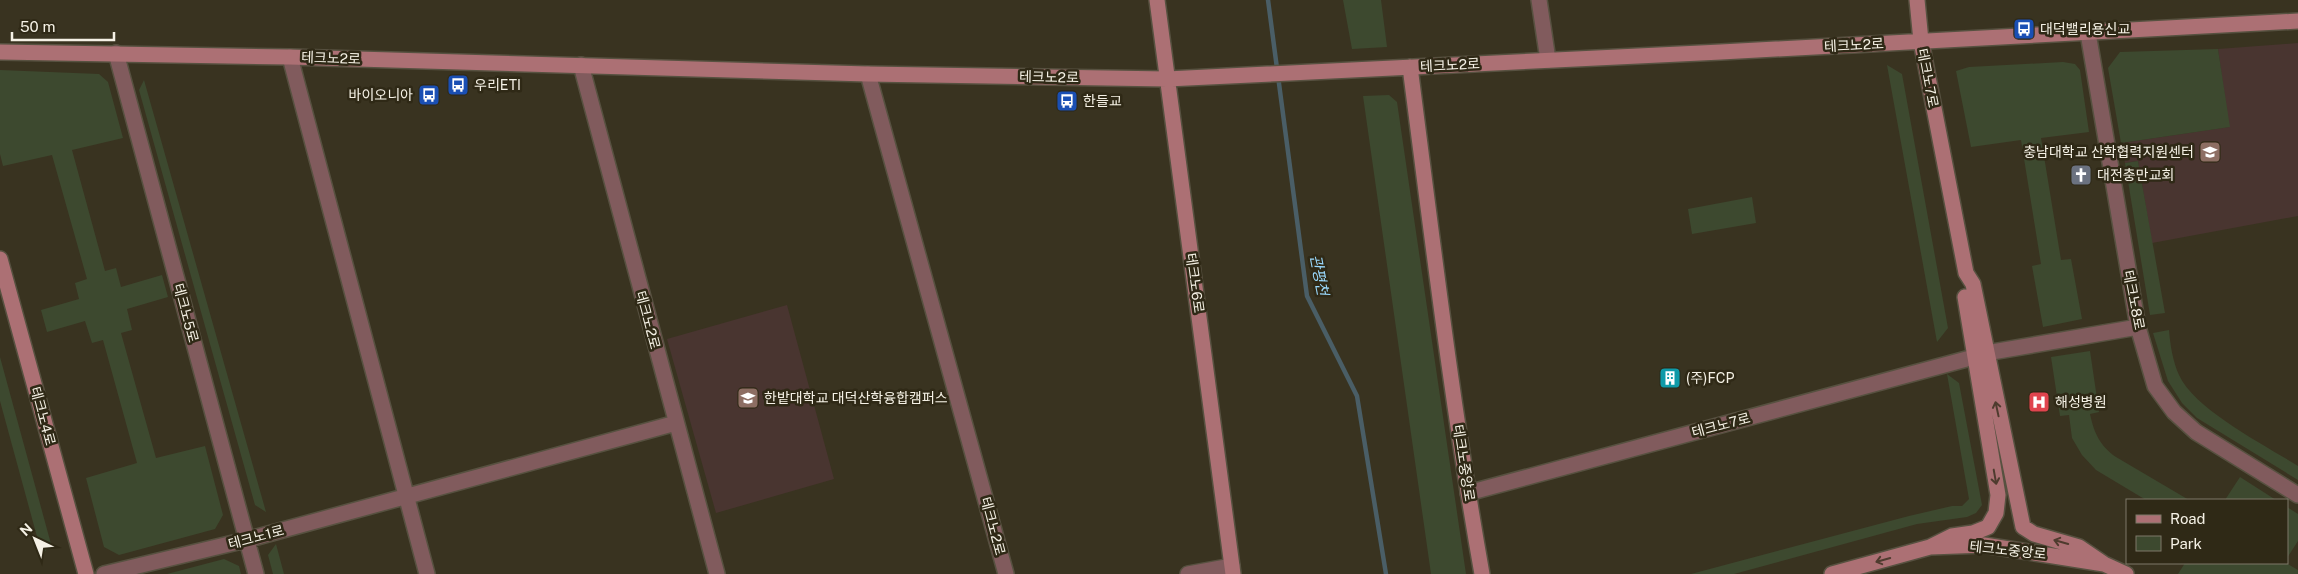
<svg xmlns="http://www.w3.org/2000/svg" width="2298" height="574" viewBox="0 0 2298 574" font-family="'Public Sans','Noto Sans KR',sans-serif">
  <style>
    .education { fill: #493530 }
    .green { fill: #3d492f }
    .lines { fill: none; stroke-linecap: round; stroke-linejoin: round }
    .stream { stroke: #4a5e66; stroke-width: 4.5 }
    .street-casing { stroke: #575140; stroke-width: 18 }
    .secondary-casing { stroke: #575140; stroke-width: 18 }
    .street { stroke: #815b5d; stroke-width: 15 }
    .secondary { stroke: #ac7074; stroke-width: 15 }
    .oneway { stroke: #4e3b2e }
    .labels { text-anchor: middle; stroke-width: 5; stroke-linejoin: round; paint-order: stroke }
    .poi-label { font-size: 14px; fill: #f5f1e5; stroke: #2f2916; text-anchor: start }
    .street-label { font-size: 14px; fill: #f5f1e5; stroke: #2f2916 }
    .water-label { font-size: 15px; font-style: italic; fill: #9bdafe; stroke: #2f2916 }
  </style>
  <rect width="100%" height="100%" fill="#393320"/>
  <path class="education" d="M 2298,43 L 2298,216 L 2152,243 L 2138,161 L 2125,163 L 2121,143 L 2229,127 L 2218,49 Z
    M 787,305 L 834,479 L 716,513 L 667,339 Z"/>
  <path class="green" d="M 1343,0 L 1381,0 L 1387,47 L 1352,49 Z
    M 2218,49 L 2230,127 L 2121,143 L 2108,68 L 2120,52 Z
    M 2063,62 L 2075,64 L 2080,70 L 2089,132 L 2041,138 L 2061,260 L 2071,259 L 2082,319 L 2043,327 L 2032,266 L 2041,264 L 2021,140 L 1971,147 L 1956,71 L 1969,67 Z
    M 1887,65 L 1902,74 L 1948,328 L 1937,342 Z
    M 0,70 L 99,74 L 108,82 L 123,138 L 72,150 L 105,271 L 116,268 L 121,287 L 162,275 L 168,297 L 127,309 L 132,330 L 121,333 L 156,458 L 205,446 L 223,515 L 215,529 L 119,555 L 104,547 L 86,478 L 137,463 L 103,340 L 92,343 L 85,321 L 47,332 L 41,310 L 79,299 L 75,283 L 87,279 L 52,155 L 3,166 L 0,154 Z
    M 144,80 L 266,512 L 255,505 L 139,90 Z
    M 1389,95 L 1397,102 L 1466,574 L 1431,574 L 1363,96 Z
    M 2138,161 L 2165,313 L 2150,315 L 2125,163 Z
    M 1752,197 L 1756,223 L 1692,234 L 1688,209 Z
    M 2169,330 C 2170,344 2173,362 2179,375 C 2195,410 2265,445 2298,466 L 2298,480 L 2197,418 L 2182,403 L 2168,381 L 2153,333 Z
    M 2090,351 L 2099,412 L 2090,414 C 2094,433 2100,446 2116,457 L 2189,500 L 2146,500 L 2096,470 L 2082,455 L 2072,438 L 2069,415 L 2060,416 L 2051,357 Z
    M 0,357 L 51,544 L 42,555 L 0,401 Z
    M 1947,374 L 1959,383 L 1982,505 L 1976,513 L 1967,517 L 1917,524 L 1734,574 L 1691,574 L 1909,516 L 1952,506 L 1962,506 L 1969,499 Z
    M 2240,477 L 2276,500 L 2225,500 Z
    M 2287,507 L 2298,514 L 2298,541 L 2287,558 Z
    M 276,544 L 284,574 L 273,574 L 268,555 Z
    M 224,559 L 239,566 L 241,574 L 167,574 Z
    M 2185,563 L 2286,563 L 2298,570 L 2298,574 L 2178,574 Z"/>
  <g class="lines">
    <path class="stream" d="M 1268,0 L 1307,296 L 1357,396 L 1386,574"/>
    <g class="street-casing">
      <path id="street" d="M 1539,0 L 1548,60
        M 2088,33 L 2138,327 L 2155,386 L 2174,412 L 2196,432 L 2298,495
        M 116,53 L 256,574
        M 290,57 L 427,574
        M 581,65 L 717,574
        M 868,74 L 1006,574
        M 1986,353 L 2138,327
        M 1468,493 L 1974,357
        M 104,574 L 246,540 L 676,423
        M 1188,574 L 1232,566"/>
    </g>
    <g class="secondary-casing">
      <path id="secondary" d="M 1157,0 L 1233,574
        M 1917,0 L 1921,41 L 1966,273 L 1973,284 L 2023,527 L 2034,534 L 2079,547 L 2104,564
        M 0,52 L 290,57 L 868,74 L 1167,79 L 1721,52 L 2298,21
        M 1410,67 C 1432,236 1452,406 1482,574
        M 0,259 L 86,574
        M 1930,547 L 1952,536 L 1973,533 L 1988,527 L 1996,513 L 1998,495 L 1965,297
        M 1832,574 L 1930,547 L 1984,545 L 2104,564 L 2126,574"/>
    </g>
    <use href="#street" class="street"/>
    <use href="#secondary" class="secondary"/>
  </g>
  <defs><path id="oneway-shaft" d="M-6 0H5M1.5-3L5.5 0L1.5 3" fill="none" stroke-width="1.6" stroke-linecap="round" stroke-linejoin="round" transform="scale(1.25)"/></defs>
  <g class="oneway">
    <use href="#oneway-shaft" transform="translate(1997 409) rotate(-102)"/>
    <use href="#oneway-shaft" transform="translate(1995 477) rotate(80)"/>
    <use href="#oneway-shaft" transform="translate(2061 542) rotate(-164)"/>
    <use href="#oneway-shaft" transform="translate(1883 560) rotate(164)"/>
  </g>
  <defs>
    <g id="bus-square" transform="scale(1.125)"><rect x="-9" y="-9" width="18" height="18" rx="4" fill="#1a4fb4" stroke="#2f2916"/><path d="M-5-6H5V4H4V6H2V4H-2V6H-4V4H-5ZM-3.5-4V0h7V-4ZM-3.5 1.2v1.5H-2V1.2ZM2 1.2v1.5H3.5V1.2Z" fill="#fff"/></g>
    <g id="university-square" transform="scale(1.125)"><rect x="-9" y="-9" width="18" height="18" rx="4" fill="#8d6e63" stroke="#2f2916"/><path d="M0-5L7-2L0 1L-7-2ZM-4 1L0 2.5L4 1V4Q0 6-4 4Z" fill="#fff"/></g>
    <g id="church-square" transform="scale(1.125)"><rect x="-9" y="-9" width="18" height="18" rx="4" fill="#6b7280" stroke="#2f2916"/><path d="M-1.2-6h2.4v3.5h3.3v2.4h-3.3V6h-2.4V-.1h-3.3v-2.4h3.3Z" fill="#fff"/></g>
    <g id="building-square" transform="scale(1.125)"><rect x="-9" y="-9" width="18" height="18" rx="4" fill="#0f9aa8" stroke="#2f2916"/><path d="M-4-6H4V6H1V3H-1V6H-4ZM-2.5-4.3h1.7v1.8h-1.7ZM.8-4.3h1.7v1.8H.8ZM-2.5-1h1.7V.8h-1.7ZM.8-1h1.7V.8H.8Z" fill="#fff"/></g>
    <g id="hospital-square" transform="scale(1.125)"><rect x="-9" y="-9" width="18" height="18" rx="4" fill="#e0444e" stroke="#2f2916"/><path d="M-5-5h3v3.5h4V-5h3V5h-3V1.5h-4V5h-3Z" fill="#fff"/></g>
  </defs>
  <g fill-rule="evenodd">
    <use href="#bus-square" x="2024" y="29"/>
    <use href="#bus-square" x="458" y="85"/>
    <use href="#bus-square" x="429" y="95"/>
    <use href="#bus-square" x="1067" y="101"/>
    <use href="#university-square" x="2210" y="152"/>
    <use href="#church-square" x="2081" y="175"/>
    <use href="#building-square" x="1670" y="378"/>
    <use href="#university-square" x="748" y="398"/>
    <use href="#hospital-square" x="2039" y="402"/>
  </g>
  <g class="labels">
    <g class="poi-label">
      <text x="2040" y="34">대덕밸리용신교</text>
      <text x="474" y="90">우리ETI</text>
      <text x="413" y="100" text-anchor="end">바이오니아</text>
      <text x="1083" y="106">한들교</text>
      <text x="2194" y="157" text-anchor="end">충남대학교 산학협력지원센터</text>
      <text x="2097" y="180">대전충만교회</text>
      <text x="1686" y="383">(주)FCP</text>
      <text x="764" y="403">한밭대학교 대덕산학융합캠퍼스</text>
      <text x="2055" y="407">해성병원</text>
    </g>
    <g class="street-label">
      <text transform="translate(1854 45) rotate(-3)" y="5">테크노2로</text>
      <text transform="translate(331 58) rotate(2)" y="5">테크노2로</text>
      <text transform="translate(1450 65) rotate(-3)" y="5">테크노2로</text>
      <text transform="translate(1049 77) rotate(1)" y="5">테크노2로</text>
      <text transform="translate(1928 78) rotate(79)" y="5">테크노7로</text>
      <text transform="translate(1195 283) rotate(82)" y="5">테크노6로</text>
      <text transform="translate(2134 300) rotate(79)" y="5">테크노8로</text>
      <text transform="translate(186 313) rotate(75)" y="5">테크노5로</text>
      <text transform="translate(648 320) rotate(75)" y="5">테크노2로</text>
      <text transform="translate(43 416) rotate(75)" y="5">테크노4로</text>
      <text transform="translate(1721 425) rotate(-15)" y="5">테크노7로</text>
      <text transform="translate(1464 463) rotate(81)" y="5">테크노중앙로</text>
      <text transform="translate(993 526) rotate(75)" y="5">테크노2로</text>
      <text transform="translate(256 537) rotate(-15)" y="5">테크노1로</text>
      <text transform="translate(2008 550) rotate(6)" y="5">테크노중앙로</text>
    </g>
    <g class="water-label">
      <text transform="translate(1319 275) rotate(79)" y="5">관평천</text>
    </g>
  </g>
  <rect x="2126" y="499" width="162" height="65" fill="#2f2916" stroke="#7e7969"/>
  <rect x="2136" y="515" width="25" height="8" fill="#ac7074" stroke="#7e7969"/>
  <text x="2170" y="524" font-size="15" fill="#f5f1e5">Road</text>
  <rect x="2136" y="536" width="25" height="15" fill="#3d492f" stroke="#7e7969"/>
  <text x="2170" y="549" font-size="15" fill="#f5f1e5">Park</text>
  <g transform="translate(35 539) rotate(317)" stroke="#2f2916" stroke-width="4" paint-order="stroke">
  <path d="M0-4L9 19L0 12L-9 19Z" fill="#f5f1e5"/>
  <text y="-8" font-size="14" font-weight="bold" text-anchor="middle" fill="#f5f1e5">N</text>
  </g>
  <path d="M12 32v8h102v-8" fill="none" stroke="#f5f1e5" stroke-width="2.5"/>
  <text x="20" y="32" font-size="15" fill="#f5f1e5" stroke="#2f2916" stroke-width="4" paint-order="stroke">50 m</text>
</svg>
